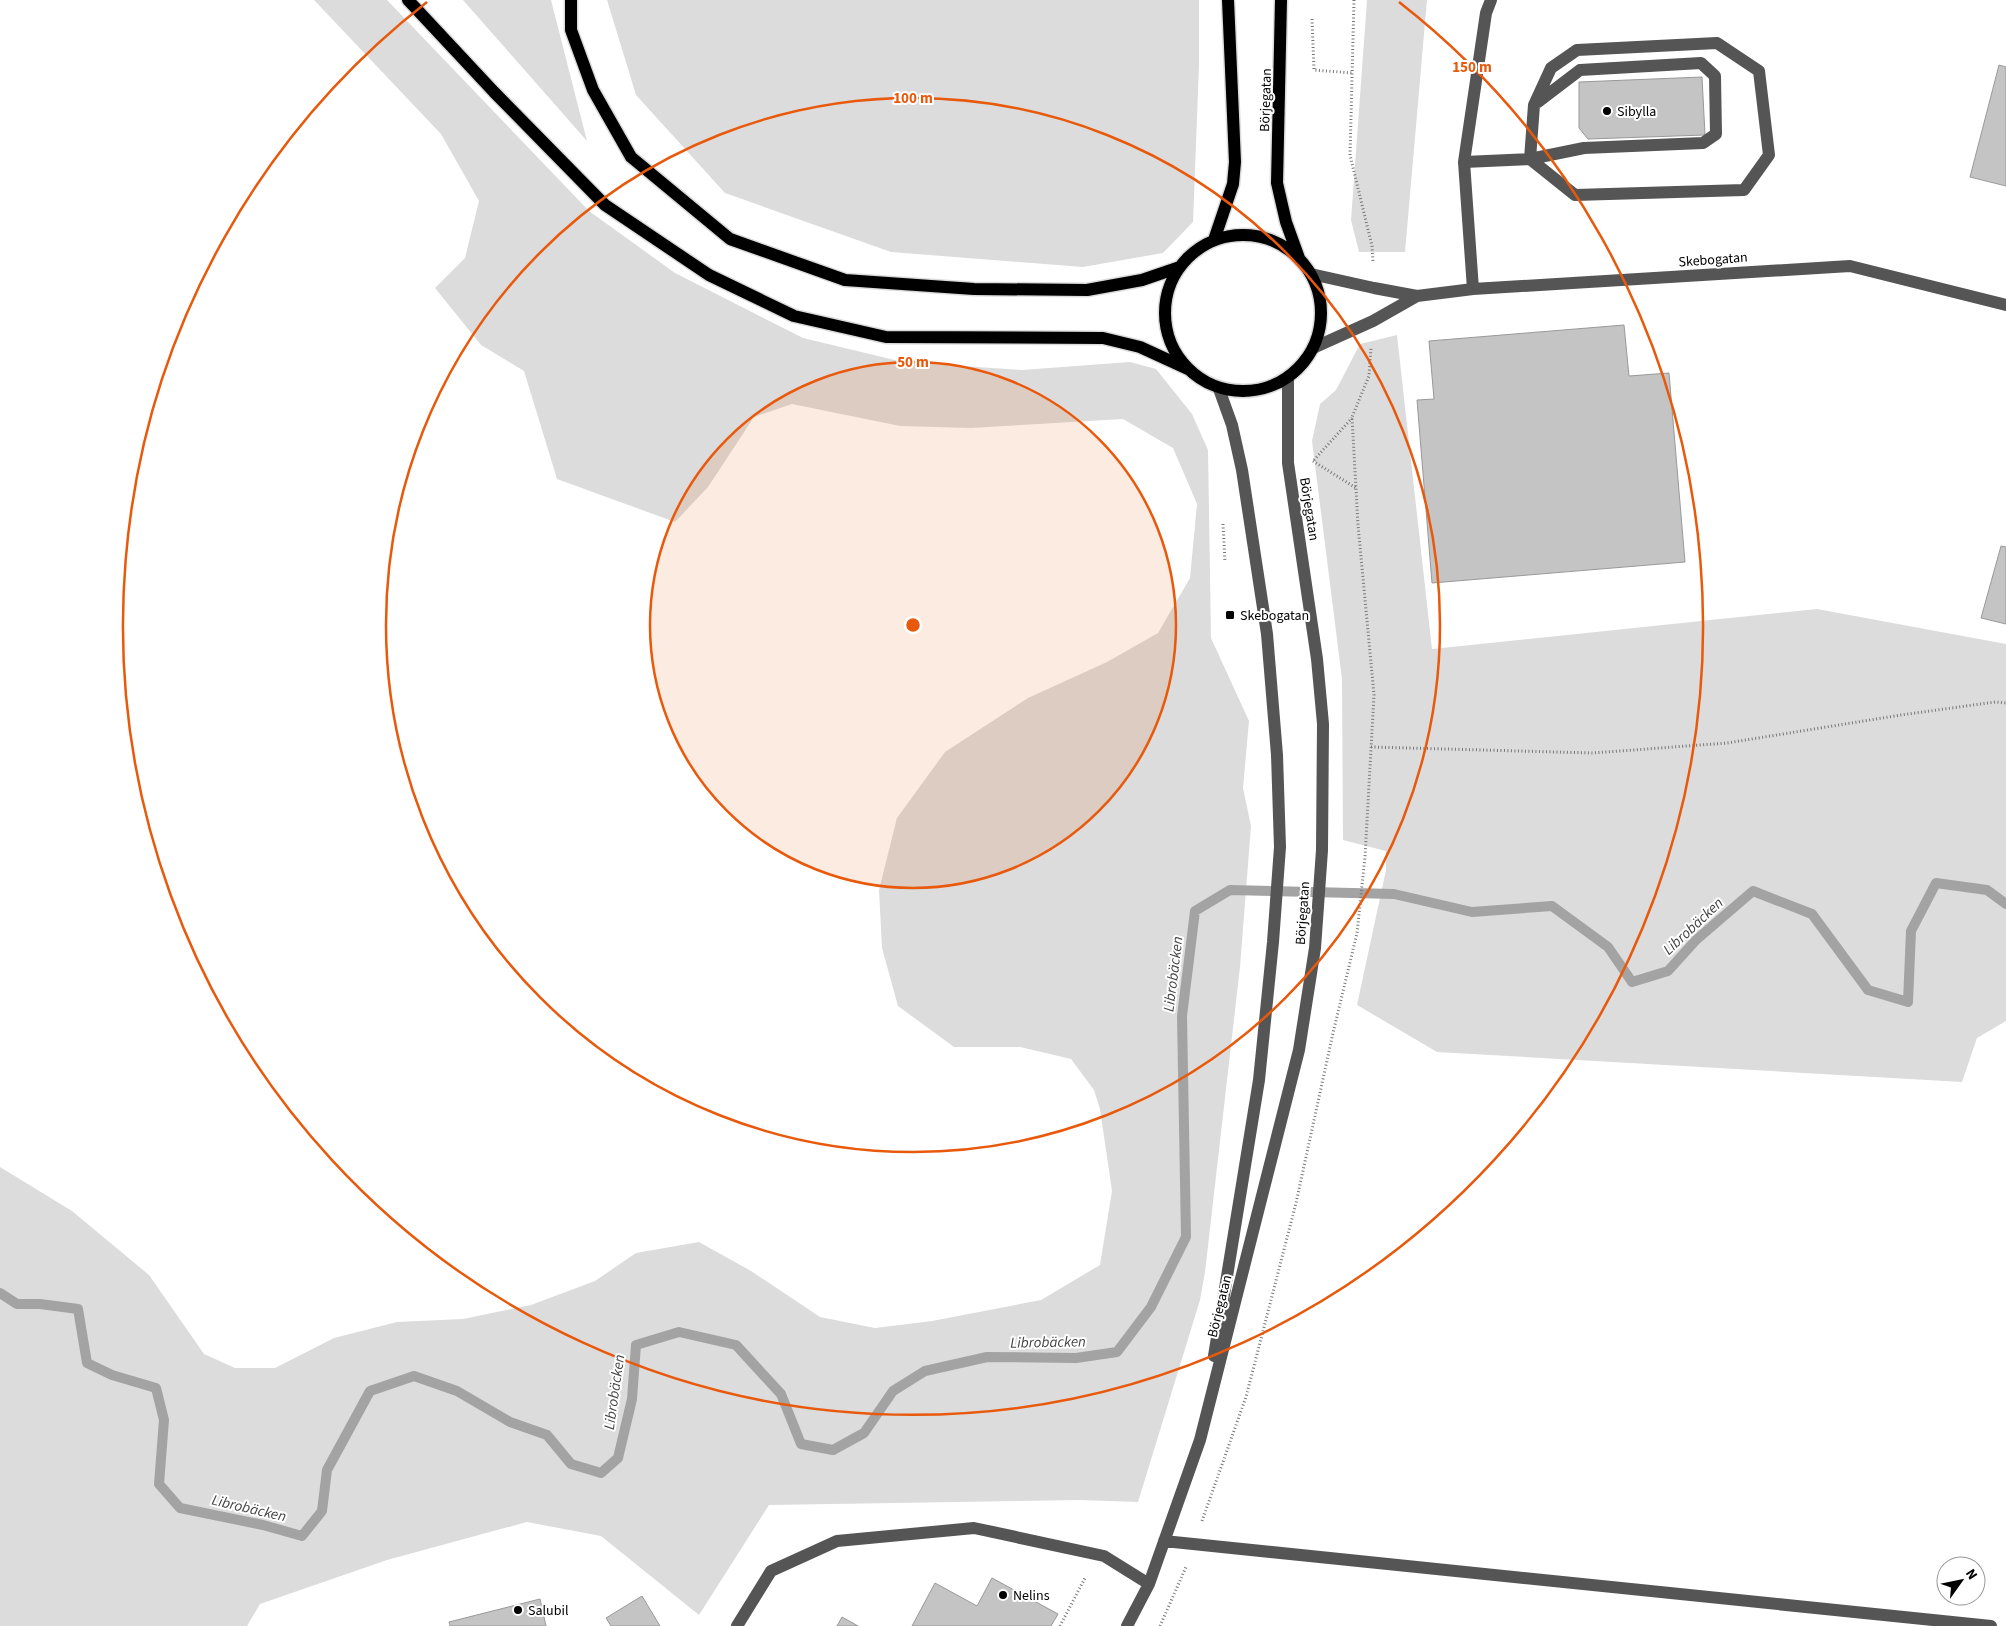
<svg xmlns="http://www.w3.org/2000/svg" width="2006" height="1626" viewBox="0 0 2006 1626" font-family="'Source Sans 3',sans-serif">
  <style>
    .green { fill: #dcdcdc }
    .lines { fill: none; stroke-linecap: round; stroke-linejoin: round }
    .stream { stroke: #a3a3a3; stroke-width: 10 }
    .building { fill: #c4c4c4; stroke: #999 }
    .major-casing { stroke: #dbdbdb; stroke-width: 15 }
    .path { stroke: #777; stroke-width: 3; stroke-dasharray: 1 2.5; stroke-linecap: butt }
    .minor { stroke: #555; stroke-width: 12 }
    .major { stroke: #000; stroke-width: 12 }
    .ring { fill: none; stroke: #e8590c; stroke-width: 2.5 }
    .poi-dot { fill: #000; stroke: #fff; stroke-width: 2 }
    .labels { text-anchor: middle; stroke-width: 4; stroke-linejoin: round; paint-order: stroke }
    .street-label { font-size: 14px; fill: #000; stroke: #fff }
    .poi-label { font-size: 14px; fill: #000; stroke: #fff; text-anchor: start }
    .water-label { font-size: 15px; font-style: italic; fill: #444; stroke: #fff }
    .centre { fill: #e8590c; stroke: #fff; stroke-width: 2.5 }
    .ring-label { font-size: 15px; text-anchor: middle; font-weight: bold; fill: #e8590c; stroke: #fff; stroke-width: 4; stroke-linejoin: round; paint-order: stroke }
  </style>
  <rect width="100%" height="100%" fill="#fff"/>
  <path class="green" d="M 314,0 L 387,0 L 589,211 L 675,273 L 803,338 L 903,362 L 1022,370 L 1130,362 L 1156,369 L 1192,414 L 1208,450 L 1211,638 L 1249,721 L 1243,788 L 1251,826 L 1240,967 L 1205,1272 L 1200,1300 L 1138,1502 L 1080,1500 L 769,1505 L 699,1615 L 601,1536 L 527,1522 L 387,1560 L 260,1604 L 247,1626 L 0,1626 L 0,1167 L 72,1211 L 149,1275 L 204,1354 L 235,1368 L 275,1368 L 334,1338 L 397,1322 L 463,1319 L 531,1305 L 595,1281 L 636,1253 L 699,1242 L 751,1271 L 820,1317 L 875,1328 L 932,1321 L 1041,1300 L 1100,1265 L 1112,1191 L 1100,1109 L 1094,1090 L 1071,1059 L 1020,1047 L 954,1047 L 898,1006 L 882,948 L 879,890 L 897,818 L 945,752 L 1028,698 L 1107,662 L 1158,633 L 1190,578 L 1197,504 L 1173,448 L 1123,419 L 971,428 L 900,426 L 792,404 L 754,417 L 708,487 L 675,522 L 557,479 L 524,371 L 481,345 L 435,288 L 465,258 L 479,201 L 441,134 Z
    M 463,0 L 551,0 L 587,141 Z
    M 607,0 L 1199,0 L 1199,65 L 1193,222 L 1163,253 L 1083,267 L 891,252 L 725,193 L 636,95 Z
    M 1367,0 L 1427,0 L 1405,252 L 1359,252 L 1351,220 Z
    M 1397,335 L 1432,649 L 1817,609 L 2006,644 L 2006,1021 L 1977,1038 L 1962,1082 L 1437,1052 L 1357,1005 L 1386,870 L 1386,851 L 1343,840 L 1342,679 L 1312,441 L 1320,404 L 1336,390 L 1360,344 Z"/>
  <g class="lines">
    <path class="stream" d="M 0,1293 L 17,1304 L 40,1304 L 78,1309 L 87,1363 L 112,1375 L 156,1388 L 164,1420 L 159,1484 L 180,1508 L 263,1525 L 302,1536 L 322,1511 L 327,1470 L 370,1391 L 414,1376 L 457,1391 L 510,1422 L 547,1435 L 571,1464 L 601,1473 L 618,1458 L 632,1399 L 636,1345 L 679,1332 L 736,1345 L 781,1394 L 801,1444 L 833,1450 L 864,1433 L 893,1391 L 925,1371 L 987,1357 L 1076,1358 L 1117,1352 L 1151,1307 L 1186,1237 L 1182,1016 L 1195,911 L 1230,890 L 1394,894 L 1472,912 L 1552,906 L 1608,947 L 1632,982 L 1668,971 L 1696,940 L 1753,891 L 1812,914 L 1868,990 L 1908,1002 L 1911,931 L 1936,883 L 1987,890 L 2006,904"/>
  </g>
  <path class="building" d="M 1999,65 L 2006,67 L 2006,186 L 1970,177 Z
    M 1702,77 L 1705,135 L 1588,139 L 1579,128 L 1579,82 Z
    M 1624,325 L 1629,376 L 1669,373 L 1685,562 L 1432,583 L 1417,400 L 1434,399 L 1429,341 Z
    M 2001,546 L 2006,547 L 2006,624 L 1981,618 Z
    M 992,1578 L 1058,1614 L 1051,1626 L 912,1626 L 935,1583 L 977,1606 Z
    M 642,1596 L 660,1626 L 611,1626 L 606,1618 Z
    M 540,1599 L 546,1626 L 450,1626 L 449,1622 Z
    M 842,1617 L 858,1626 L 837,1626 Z"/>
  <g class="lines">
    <g class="major-casing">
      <path id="major" d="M 408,0 L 494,92 L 605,205 L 709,275 L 794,316 L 886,337 L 1103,338 L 1140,347 L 1188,369
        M 571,0 L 571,30 L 593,90 L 631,157 L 730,239 L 845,280 L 974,289 L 1087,290 L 1142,280 L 1180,267
        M 1281,0 L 1277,183 L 1286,222 L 1299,258
        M1165 313a78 78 0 1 1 156 0a78 78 0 1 1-156 0Z
        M 1214,240 L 1233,184 L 1235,162 L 1228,0"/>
    </g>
    <path class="path" d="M 1354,0 L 1350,155 L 1372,246 L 1373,262
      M 1312,19 L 1314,70 L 1352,73
      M 1314,460 L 1352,418
      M 1313,461 L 1356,488
      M 1223,524 L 1225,562
      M 1371,747 L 1593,753 L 1727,743 L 1901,715 L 1995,702 L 2006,703
      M 1202,1521 L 1246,1397 L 1296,1203 L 1333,1033 L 1357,933 L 1365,857 L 1374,695 L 1358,525 L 1352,417 L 1369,376 L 1371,348
      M 1060,1626 L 1085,1578
      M 1160,1626 L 1186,1567"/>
    <path class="minor" d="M 1717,43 L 1759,71 L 1769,155 L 1744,190 L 1575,195 L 1530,159 L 1534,105 L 1551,68 L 1577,50 Z
      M 1464,162 L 1530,159 L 1584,148 L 1703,143 L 1716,134 L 1715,76 L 1701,63 L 1580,70 L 1538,102
      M 1311,274 L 1374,288 L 1417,296 L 1473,289 L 1850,266 L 2006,305
      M 1473,289 L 1464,162 L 1486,13 L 1491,0
      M 1313,348 L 1373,321 L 1417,296
      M 1214,1356 L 1259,1080 L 1273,942 L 1280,847 L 1277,755 L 1267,634 L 1242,470 L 1232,425 L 1219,389
      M 1164,1541 L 1991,1626
      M 737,1626 L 771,1571 L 837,1541 L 974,1528 L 1104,1556 L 1149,1584
      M 1127,1626 L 1149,1584 L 1200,1440 L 1299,1050 L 1315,948 L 1322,850 L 1323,724 L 1317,659 L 1288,463 L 1288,377"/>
    <use href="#major" class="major"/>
  </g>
  <circle cx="913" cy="625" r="263" fill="#e8590c" fill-opacity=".12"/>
  <g class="ring">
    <circle cx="913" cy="625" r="263"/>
    <circle cx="913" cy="625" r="527"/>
    <path d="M1399 2A790 790 0 1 1 427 2"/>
  </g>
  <g class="poi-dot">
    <circle cx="1607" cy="111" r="5"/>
    <rect x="1225" y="610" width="10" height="10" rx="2.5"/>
    <circle cx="1003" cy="1595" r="5"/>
    <circle cx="518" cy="1610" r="5"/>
  </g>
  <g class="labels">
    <g class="street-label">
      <text transform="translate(1265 100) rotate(-88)" y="5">Börjegatan</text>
      <text transform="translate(1713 259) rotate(-4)" y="5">Skebogatan</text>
      <text transform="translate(1310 509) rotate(81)" y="5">Börjegatan</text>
      <text transform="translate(1302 913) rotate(-86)" y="5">Börjegatan</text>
      <text transform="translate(1219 1306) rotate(-76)" y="5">Börjegatan</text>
    </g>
    <g class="poi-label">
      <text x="1617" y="116">Sibylla</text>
      <text x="1240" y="620">Skebogatan</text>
      <text x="1013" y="1600">Nelins</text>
      <text x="528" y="1615">Salubil</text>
    </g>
    <g class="water-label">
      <text transform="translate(1693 926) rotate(-43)" y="5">Librobäcken</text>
      <text transform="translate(1173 974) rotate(-83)" y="5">Librobäcken</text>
      <text transform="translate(1048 1342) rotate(-1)" y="5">Librobäcken</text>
      <text transform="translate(614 1392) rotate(-82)" y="5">Librobäcken</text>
      <text transform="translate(249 1508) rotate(13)" y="5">Librobäcken</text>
    </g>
  </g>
  <circle cx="913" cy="625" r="8" class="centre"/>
  <g class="ring-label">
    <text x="1472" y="72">150 m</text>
    <text x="913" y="103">100 m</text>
    <text x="913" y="367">50 m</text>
  </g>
  <g transform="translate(1961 1581) rotate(57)"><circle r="24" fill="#ffffff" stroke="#999999"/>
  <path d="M0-4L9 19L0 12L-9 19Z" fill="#000000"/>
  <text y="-8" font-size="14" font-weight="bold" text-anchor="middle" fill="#000000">N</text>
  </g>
</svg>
